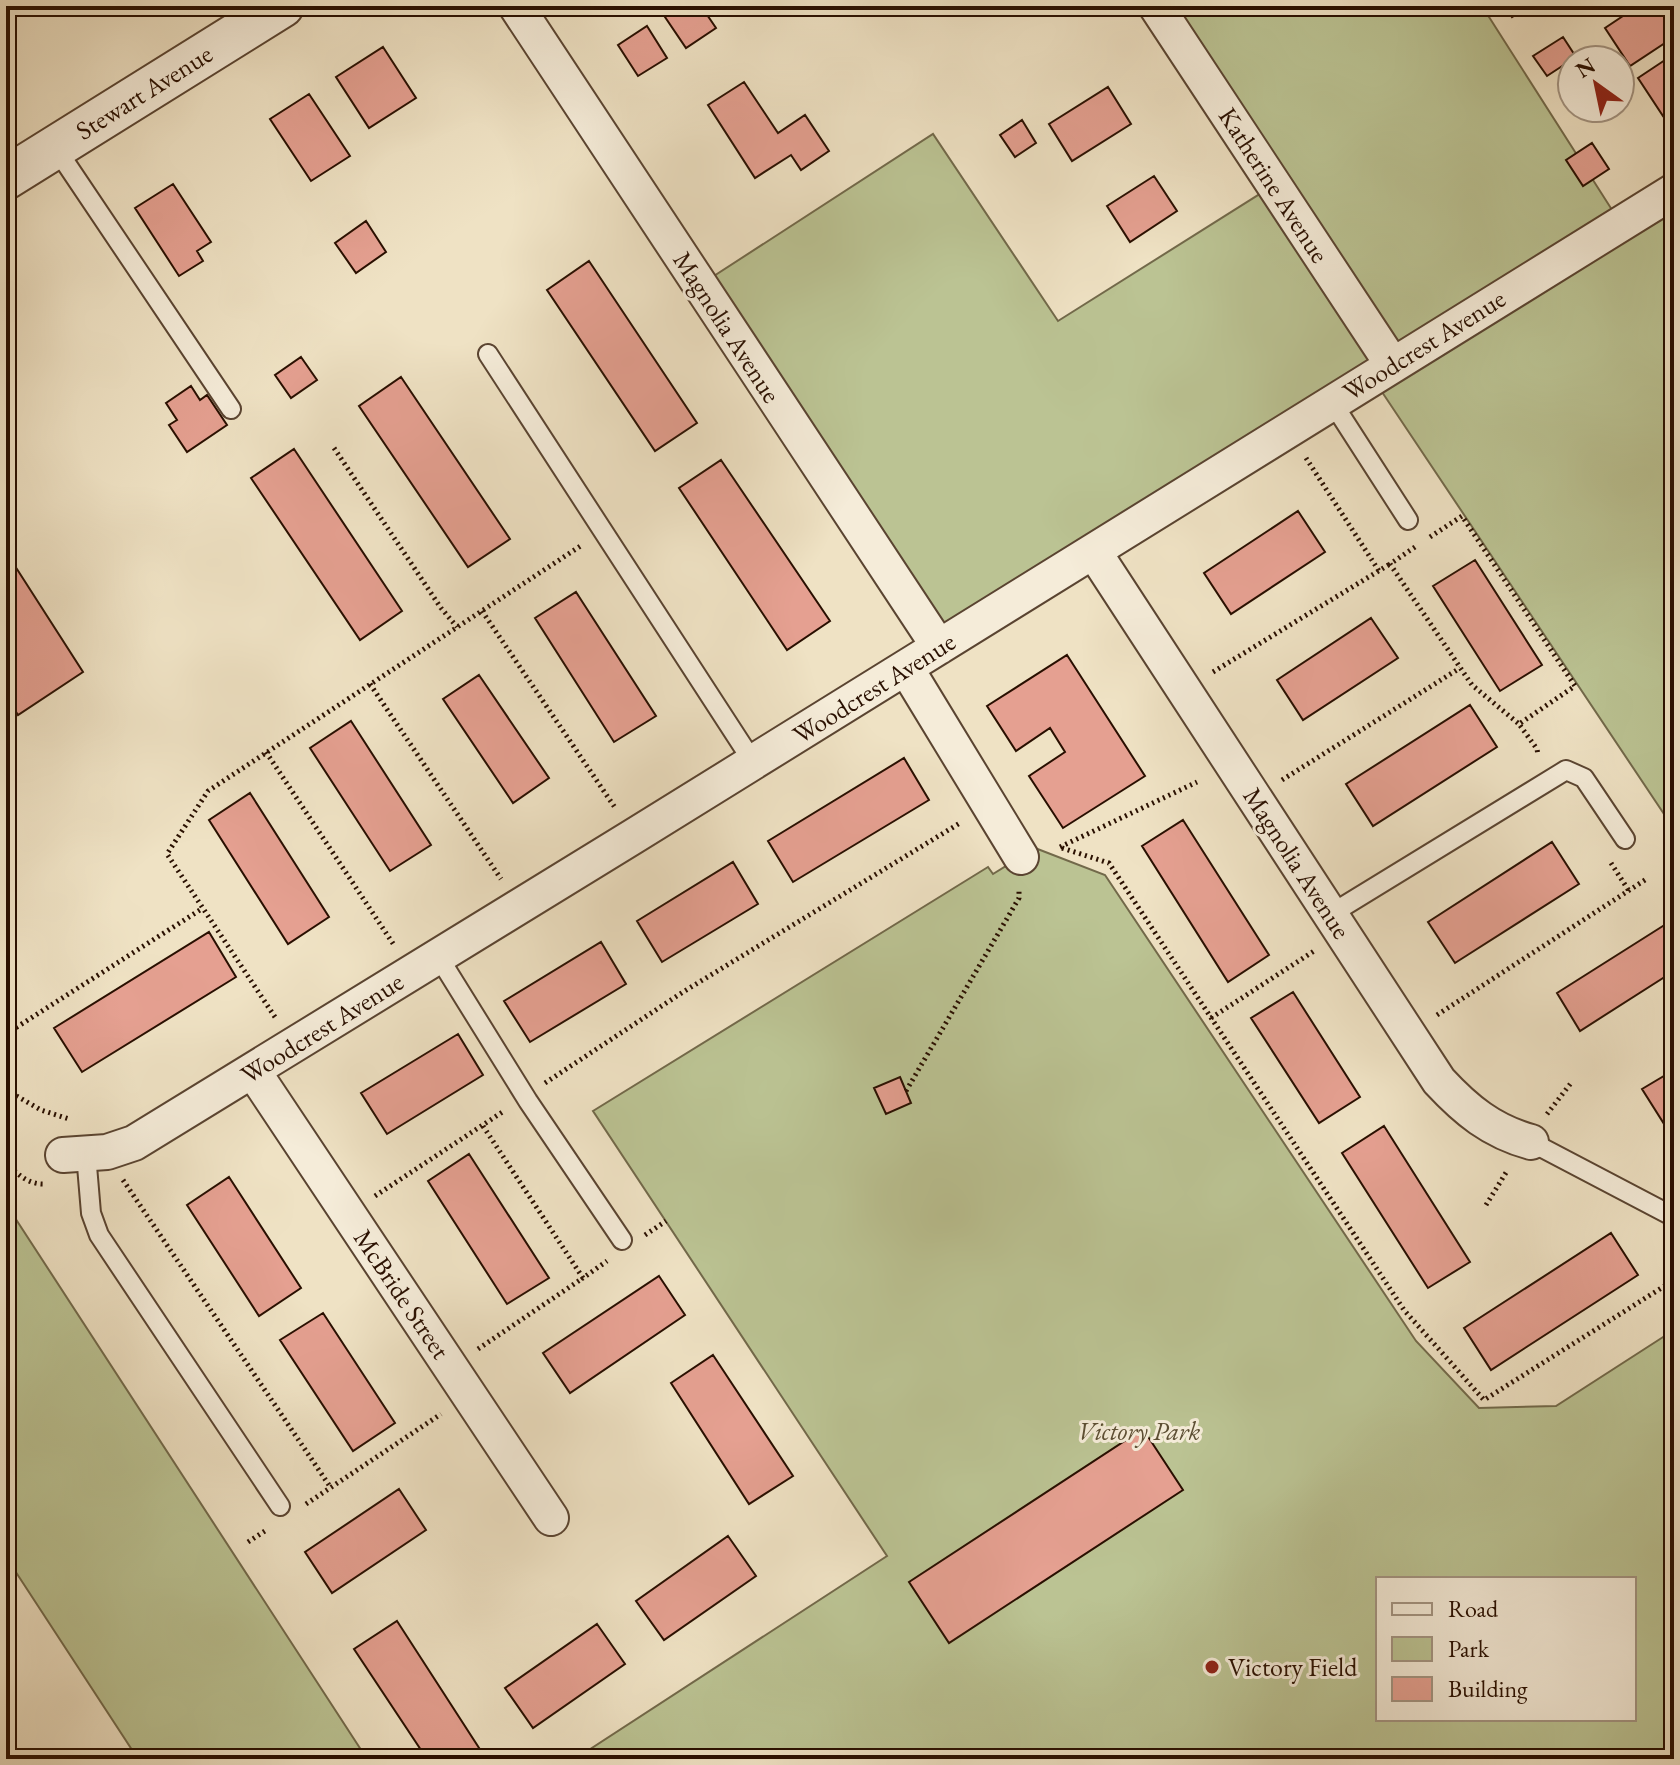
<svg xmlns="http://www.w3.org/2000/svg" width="1680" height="1765" viewBox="0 0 1680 1765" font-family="'EB Garamond',serif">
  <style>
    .green { fill: #bbc393; stroke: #72694a; stroke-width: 2; fill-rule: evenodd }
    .building { fill: #e5a091; stroke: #290f00; stroke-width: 2 }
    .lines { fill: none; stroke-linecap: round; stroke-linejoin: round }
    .service-casing { stroke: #5a4431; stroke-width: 22 }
    .minor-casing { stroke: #5a4431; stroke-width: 38 }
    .tertiary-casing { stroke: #5a4431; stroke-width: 46 }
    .path { stroke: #290f00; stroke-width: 5; stroke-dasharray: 2 4; stroke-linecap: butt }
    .service { stroke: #f5ecd9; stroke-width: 18 }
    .minor { stroke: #f5ecd9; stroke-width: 34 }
    .tertiary { stroke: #f5ecd9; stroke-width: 42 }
    .poi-dot { fill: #8f2418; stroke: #f5ecd9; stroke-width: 3 }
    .labels { text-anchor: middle; stroke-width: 6; stroke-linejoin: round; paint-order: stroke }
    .street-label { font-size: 26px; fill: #290f00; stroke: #f5ecd9 }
    .park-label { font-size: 26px; font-style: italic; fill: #5c4e33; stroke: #f5ecd9 }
    .poi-label { font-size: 26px; fill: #290f00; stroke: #f5ecd9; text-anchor: start }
  </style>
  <rect width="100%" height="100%" fill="#efe2c4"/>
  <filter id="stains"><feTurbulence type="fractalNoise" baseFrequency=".0025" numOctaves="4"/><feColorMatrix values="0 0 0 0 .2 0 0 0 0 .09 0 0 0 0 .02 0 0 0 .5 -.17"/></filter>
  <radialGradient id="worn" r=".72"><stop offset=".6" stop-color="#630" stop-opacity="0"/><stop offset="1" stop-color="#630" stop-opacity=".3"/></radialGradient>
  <path class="green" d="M 1156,6 L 1482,6 L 1621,224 L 1674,191 L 1674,829 L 1372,377 L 939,647 L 700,285 L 933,134 L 1058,321 L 1274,185 Z
    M 1035,848 L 1105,875 L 1416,1341 L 1479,1408 L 1556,1406 L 1674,1330 L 1674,1759 L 575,1759 L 887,1556 L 593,1111 L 988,867 L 993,874 ZM 1378,1579 L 1634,1579 L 1634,1719 L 1378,1719 Z
    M 6,1204 L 367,1759 L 138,1759 L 6,1557 Z"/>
  <path class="building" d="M 681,6 L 701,6 L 716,28 L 686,48 L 665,17 Z
    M 1505,6 L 1529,6 L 1512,17 Z
    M 1638,6 L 1670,6 L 1674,12 L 1674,37 L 1630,66 L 1605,28 Z
    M 647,26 L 667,58 L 638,76 L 618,45 Z
    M 1563,37 L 1576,57 L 1547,76 L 1533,56 Z
    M 383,47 L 416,98 L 369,128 L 336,77 Z
    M 1674,54 L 1674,108 L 1663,116 L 1638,78 Z
    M 744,82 L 778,133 L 805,115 L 829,151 L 801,170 L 791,155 L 755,178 L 708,105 Z
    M 1108,87 L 1131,124 L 1072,161 L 1049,124 Z
    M 309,94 L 350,156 L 311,181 L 270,119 Z
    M 1022,120 L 1036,143 L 1015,157 L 1000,135 Z
    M 1592,143 L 1609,169 L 1583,186 L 1566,160 Z
    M 1154,176 L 1177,211 L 1130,242 L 1107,206 Z
    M 173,184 L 211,242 L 197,251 L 203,261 L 179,276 L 135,208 Z
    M 366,221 L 386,252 L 356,273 L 335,243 Z
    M 589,261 L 697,423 L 655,451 L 547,290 Z
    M 301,357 L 317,380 L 291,398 L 275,375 Z
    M 401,377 L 510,539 L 468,567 L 359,406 Z
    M 191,386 L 200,400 L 207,395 L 227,425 L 187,452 L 169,425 L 177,420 L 166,403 Z
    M 294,449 L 402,611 L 360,640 L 251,478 Z
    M 721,460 L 830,621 L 787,650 L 679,488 Z
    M 1298,511 L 1325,552 L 1231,614 L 1204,573 Z
    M 6,552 L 83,672 L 18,715 L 6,696 Z
    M 1475,560 L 1542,665 L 1500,691 L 1433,586 Z
    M 576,592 L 656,716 L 614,742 L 535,618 Z
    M 1371,618 L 1398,658 L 1303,720 L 1277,680 Z
    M 1067,655 L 1145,776 L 1063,828 L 1029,776 L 1065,752 L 1050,728 L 1016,751 L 987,706 Z
    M 479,675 L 549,778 L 513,803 L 443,699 Z
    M 1470,705 L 1497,747 L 1373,826 L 1346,784 Z
    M 351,721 L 431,845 L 390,871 L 310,748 Z
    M 904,758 L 929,800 L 793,882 L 768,841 Z
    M 250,793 L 329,917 L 288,944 L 209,820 Z
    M 1183,820 L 1269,955 L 1228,982 L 1142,846 Z
    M 1552,842 L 1579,884 L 1455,963 L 1428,922 Z
    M 733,862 L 758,904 L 662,962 L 637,921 Z
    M 1674,919 L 1674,971 L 1580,1031 L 1557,993 Z
    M 209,932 L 236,977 L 82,1072 L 54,1028 Z
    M 601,942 L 626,984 L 530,1042 L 504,1001 Z
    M 1293,992 L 1360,1097 L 1319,1123 L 1251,1018 Z
    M 458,1034 L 483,1075 L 387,1134 L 361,1093 Z
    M 1674,1070 L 1674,1122 L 1666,1127 L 1642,1089 Z
    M 900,1077 L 911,1103 L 886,1114 L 874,1088 Z
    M 1384,1126 L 1470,1262 L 1428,1288 L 1342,1153 Z
    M 469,1154 L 549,1278 L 507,1304 L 428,1181 Z
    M 229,1177 L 301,1288 L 259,1316 L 187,1205 Z
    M 1611,1233 L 1638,1275 L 1491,1370 L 1464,1328 Z
    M 659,1276 L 685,1315 L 570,1393 L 543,1353 Z
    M 323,1313 L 395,1423 L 353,1451 L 280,1340 Z
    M 713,1355 L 793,1476 L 749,1504 L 671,1383 Z
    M 1143,1429 L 1183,1490 L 949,1643 L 909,1582 Z
    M 399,1489 L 426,1530 L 332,1593 L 305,1552 Z
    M 728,1536 L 756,1576 L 664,1640 L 636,1601 Z
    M 397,1621 L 481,1751 L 469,1759 L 427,1759 L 354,1649 Z
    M 597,1624 L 625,1664 L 533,1728 L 505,1688 Z"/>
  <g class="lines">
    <g class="service-casing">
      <path id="service" d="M 55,147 L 231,409
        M 488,354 L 753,762
        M 1332,402 L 1408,520
        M 1331,914 L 1566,770 L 1584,778 L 1625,839
        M 438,956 L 528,1101 L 622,1240
        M 1531,1142 L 1674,1217
        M 86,1154 L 91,1213 L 99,1235 L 280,1506"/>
    </g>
    <g class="minor-casing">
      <path id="minor" d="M 516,6 L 939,647
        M 1156,6 L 1392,364
        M 1094,552 L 1439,1081 C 1466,1110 1491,1131 1531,1142
        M 906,668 L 1021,857
        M 253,1071 L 551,1518
        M 63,1155 L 107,1152 L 134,1143 L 634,836 L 1674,191"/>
    </g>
    <g class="tertiary-casing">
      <path id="tertiary" d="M 6,178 L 282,6"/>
    </g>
    <path class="path" d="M 334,448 L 441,608 L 457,627
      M 1306,458 L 1379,571
      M 1430,537 L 1462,516 L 1575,686 L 1519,724 L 1537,749 L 1538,755
      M 1415,547 L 1390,564 L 1472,685 L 1519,724
      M 482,611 L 616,809
      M 1213,672 L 1390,564
      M 370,684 L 501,879
      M 266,752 L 394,945
      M 1282,780 L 1460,668
      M 1060,847 L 1197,782
      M 1062,848 L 1109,863 L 1404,1310 L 1484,1400 L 1674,1280
      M 1611,863 L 1629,891
      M 1437,1015 L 1648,878
      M 275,1017 L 167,854 L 208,791 L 582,545
      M 1211,1018 L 1314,951
      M 6,1034 L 203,908
      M 545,1083 L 683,992 L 960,823
      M 6,1090 L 41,1110 L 69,1119
      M 906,1091 L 1019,898 L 1019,891
      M 1547,1114 L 1571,1083
      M 483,1126 L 583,1278 L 607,1261
      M 6,1162 C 16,1173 27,1184 43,1184
      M 123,1180 L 331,1488
      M 375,1196 L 504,1111
      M 1486,1205 L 1507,1171
      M 645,1235 L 666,1221
      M 478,1349 L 583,1278
      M 306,1504 L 441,1414
      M 248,1542 L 268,1529"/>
    <use href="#service" class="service"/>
    <use href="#minor" class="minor"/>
    <use href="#tertiary" class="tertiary"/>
  </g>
  <circle class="poi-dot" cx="1212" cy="1667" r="8"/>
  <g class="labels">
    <g class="street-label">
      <text transform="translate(144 92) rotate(-32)" y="9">Stewart Avenue</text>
      <text transform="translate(1274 185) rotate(57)" y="9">Katherine Avenue</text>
      <text transform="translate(727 327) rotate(57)" y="9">Magnolia Avenue</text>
      <text transform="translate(1424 345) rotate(-32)" y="9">Woodcrest Avenue</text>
      <text transform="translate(874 688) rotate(-32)" y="9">Woodcrest Avenue</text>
      <text transform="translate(1297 863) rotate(57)" y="9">Magnolia Avenue</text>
      <text transform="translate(322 1028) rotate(-32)" y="9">Woodcrest Avenue</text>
      <text transform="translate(402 1294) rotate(56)" y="9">McBride Street</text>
    </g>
    <g class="park-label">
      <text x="1139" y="1440">Victory Park</text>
    </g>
    <g class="poi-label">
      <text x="1228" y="1676">Victory Field</text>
    </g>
  </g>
  <rect width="1680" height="1765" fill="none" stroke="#efe2c4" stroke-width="32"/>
  <rect x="8" y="8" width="1664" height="1749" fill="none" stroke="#290f00" stroke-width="4"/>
  <rect x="16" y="16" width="1648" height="1733" fill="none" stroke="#290f00" stroke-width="2"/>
  <rect x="1376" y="1577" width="260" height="144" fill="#f5ecd9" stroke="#a39482" stroke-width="2"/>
  <rect x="1392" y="1603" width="40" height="12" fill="#f5ecd9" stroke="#a39482" stroke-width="2"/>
  <text x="1448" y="1617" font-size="24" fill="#290f00">Road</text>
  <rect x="1392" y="1637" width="40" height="24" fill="#bbc393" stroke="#a39482" stroke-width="2"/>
  <text x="1448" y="1657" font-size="24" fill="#290f00">Park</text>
  <rect x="1392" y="1677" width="40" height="24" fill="#e5a091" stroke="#a39482" stroke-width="2"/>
  <text x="1448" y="1697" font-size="24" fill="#290f00">Building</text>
  <g transform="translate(1596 84) rotate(327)"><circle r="38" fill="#f5ecd9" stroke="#a39482" stroke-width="2"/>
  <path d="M0-6L14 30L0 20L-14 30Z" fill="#8f2418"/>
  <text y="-12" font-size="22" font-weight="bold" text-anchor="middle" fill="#290f00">N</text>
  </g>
  <rect width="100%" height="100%" filter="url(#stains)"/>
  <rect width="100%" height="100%" fill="url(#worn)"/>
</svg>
